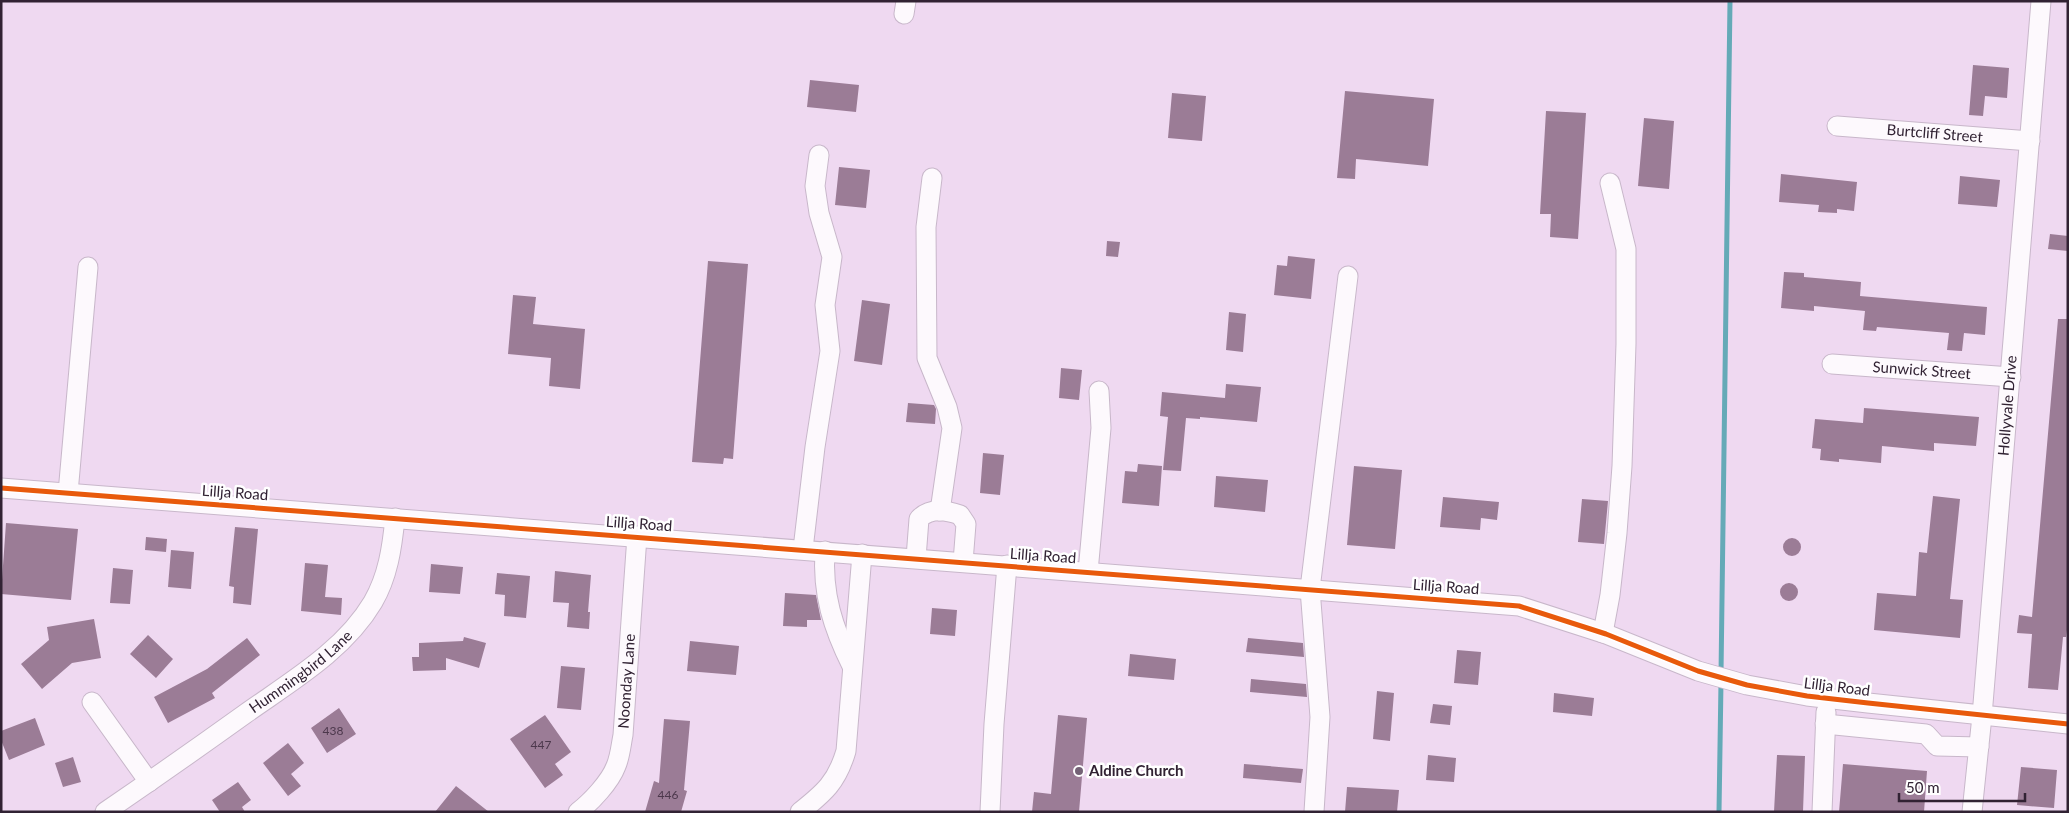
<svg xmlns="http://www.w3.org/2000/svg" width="2069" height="813" viewBox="0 0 2069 813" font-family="Lato,sans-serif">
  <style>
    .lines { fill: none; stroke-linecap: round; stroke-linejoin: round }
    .stream { stroke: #64aab7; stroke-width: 5 }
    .building { fill: #9b7c96 }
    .minor-casing { stroke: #c8b7ca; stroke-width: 21 }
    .minor { stroke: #fdf9fd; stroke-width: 19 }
    .cycleway-casing { stroke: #fff; stroke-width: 8 }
    .cycleway { stroke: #e8590c; stroke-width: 5 }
    .poi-dot { fill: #746276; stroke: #fff; stroke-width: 2 }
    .labels { text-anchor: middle; stroke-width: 5; stroke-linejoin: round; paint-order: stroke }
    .number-label { font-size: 12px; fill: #4c384c }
    .street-label { font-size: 15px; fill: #312233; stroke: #fff }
    .poi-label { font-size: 15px; font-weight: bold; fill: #312233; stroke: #fff; text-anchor: start }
  </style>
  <rect width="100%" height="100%" fill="#efd9f1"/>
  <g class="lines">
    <path class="stream" d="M 1721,674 L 1730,1
      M 1719,812 L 1721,682"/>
  </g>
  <path class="building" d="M 1973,65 L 2009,68 L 2007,98 L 1985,96 L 1983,116 L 1969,115 Z
    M 810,80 L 859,85 L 856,112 L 807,107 Z
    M 1345,91 L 1434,99 L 1428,166 L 1356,159 L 1355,179 L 1337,178 Z
    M 1172,93 L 1206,96 L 1202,141 L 1168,138 Z
    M 1546,111 L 1586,113 L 1578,239 L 1550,237 L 1551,214 L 1540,214 Z
    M 1644,118 L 1674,121 L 1669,189 L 1638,186 Z
    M 839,167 L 870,170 L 866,208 L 835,205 Z
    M 1781,174 L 1857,182 L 1854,211 L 1837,209 L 1837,213 L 1818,212 L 1819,205 L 1779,202 Z
    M 1960,176 L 2000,180 L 1997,207 L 1958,204 Z
    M 2050,234 L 2068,236 L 2068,251 L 2048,249 Z
    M 1107,241 L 1120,242 L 1118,257 L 1106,256 Z
    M 1288,256 L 1315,259 L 1311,299 L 1274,295 L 1277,265 L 1287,266 Z
    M 708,261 L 748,264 L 733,459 L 724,458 L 723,464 L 692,462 Z
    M 1784,272 L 1804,273 L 1804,277 L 1861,282 L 1860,296 L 1987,307 L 1985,335 L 1964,333 L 1962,351 L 1947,350 L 1949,333 L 1877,327 L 1876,331 L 1863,330 L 1865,311 L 1814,306 L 1814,311 L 1781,308 Z
    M 513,295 L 536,297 L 533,324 L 585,329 L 580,389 L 549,386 L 551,358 L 508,354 Z
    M 862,300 L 890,304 L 882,365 L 854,361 Z
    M 1229,312 L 1246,314 L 1243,352 L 1226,350 Z
    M 2058,319 L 2068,319 L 2068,623 L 2066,637 L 2063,637 L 2058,690 L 2028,688 L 2032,634 L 2017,633 L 2019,615 L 2032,617 Z
    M 1061,368 L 1082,370 L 1079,400 L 1059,398 Z
    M 1226,384 L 1261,387 L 1257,422 L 1200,417 L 1200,419 L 1186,418 L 1181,471 L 1163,470 L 1168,417 L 1160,416 L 1162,392 L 1225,398 Z
    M 908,403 L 934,405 L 936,409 L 935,424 L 906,422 Z
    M 1864,408 L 1979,417 L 1976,446 L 1934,443 L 1934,451 L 1882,446 L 1881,463 L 1839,459 L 1839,462 L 1820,460 L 1821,449 L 1812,448 L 1815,419 L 1863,423 Z
    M 983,453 L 1004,455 L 1000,495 L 980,493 Z
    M 1138,464 L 1162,466 L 1159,506 L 1122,503 L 1125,471 L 1137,472 Z
    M 1354,466 L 1402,470 L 1395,549 L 1347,545 Z
    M 1216,476 L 1268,480 L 1265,512 L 1214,507 Z
    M 1933,496 L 1960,499 L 1950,599 L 1963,600 L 1960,638 L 1874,630 L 1877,593 L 1916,596 L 1919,552 L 1927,553 Z
    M 1443,497 L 1499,502 L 1497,520 L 1481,518 L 1480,530 L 1440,527 Z
    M 1582,499 L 1608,501 L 1604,544 L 1578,542 Z
    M 6,523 L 78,529 L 71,600 L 1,594 Z
    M 235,527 L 258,529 L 251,605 L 233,603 L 234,587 L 229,586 Z
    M 146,537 L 167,539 L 166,552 L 145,550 Z
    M1783 547a9 9 0 1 1 18 0a9 9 0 1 1-18 0Z
    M 171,550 L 194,552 L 191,589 L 168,587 Z
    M 305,563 L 328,565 L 325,597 L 342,598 L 341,615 L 301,611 Z
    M 431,564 L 463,567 L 460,594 L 429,592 Z
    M 113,568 L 133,570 L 130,604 L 110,603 Z
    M 555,571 L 591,575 L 588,612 L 590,612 L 589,629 L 567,627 L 569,603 L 553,602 Z
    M 497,573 L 530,576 L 526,618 L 504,616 L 505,595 L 495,594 Z
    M1780 592a9 9 0 1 1 18 0a9 9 0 1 1-18 0Z
    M 785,593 L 816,595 L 821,620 L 807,620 L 807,627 L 783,626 Z
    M 932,608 L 957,610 L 955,636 L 930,634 Z
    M 94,619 L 101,658 L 72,663 L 42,689 L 21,664 L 49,640 L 47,627 Z
    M 148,635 L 173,659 L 156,678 L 130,654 Z
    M 464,637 L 486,643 L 479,668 L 446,658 L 446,670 L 413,671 L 412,657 L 419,657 L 419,643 L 463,641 Z
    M 247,638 L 260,655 L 212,693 L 215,698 L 168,723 L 154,697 L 207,669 Z
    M 1248,638 L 1303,643 L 1304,657 L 1246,652 Z
    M 690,641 L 739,646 L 736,675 L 687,671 Z
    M 1457,650 L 1481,652 L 1478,685 L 1454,683 Z
    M 1130,654 L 1176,659 L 1174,680 L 1128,676 Z
    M 561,666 L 585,668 L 581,710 L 557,708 Z
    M 1251,679 L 1306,684 L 1307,697 L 1250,692 Z
    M 1377,691 L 1394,693 L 1390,741 L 1373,739 Z
    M 1554,693 L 1594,698 L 1592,716 L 1553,712 Z
    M 1433,704 L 1452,706 L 1450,725 L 1430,723 Z
    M 339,708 L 356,734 L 327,753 L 311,728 Z
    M 545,715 L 571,752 L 555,764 L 563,775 L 545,788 L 510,739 Z
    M 1058,715 L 1087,718 L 1079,812 L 1032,812 L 1034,792 L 1051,794 Z
    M 35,718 L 45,745 L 9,760 L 1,740 L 1,731 Z
    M 664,719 L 690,721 L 684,790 L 687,791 L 681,812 L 645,812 L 654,781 L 659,783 Z
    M 288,743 L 304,763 L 291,774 L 301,786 L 288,796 L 263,763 Z
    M 1428,755 L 1456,758 L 1454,782 L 1426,780 Z
    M 1777,755 L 1805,756 L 1803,812 L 1774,812 Z
    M 73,757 L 81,782 L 63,787 L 55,763 Z
    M 1244,764 L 1303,769 L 1301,783 L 1243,778 Z
    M 1843,764 L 1927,771 L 1924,812 L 1839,812 Z
    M 2021,767 L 2057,770 L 2054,808 L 2017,805 Z
    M 238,782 L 251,800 L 242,807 L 245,812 L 220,812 L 212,800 Z
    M 456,786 L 489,812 L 435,812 Z
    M 1347,787 L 1399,790 L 1397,812 L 1345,812 Z"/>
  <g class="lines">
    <g class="minor-casing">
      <g id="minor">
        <path d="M 904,14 L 906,1"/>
        <path id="s1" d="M 1837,126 L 2030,141"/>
        <path d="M 932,178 L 926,227 L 927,358 L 947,407 L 952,428 L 940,511"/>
        <path id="s2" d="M 1832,364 L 2011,377"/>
        <path d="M 1,488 L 1519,606 L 1606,634 L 1698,671 L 1747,685 L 1807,696 L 1868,703 L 2068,724"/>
        <path d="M 68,493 L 88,267"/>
        <path d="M 803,549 L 815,447 L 830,351 L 825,305 L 832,257 L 819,213 L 815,186 L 819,155"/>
        <path d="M 825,551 C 822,594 833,628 852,666"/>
        <path d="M 916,558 L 919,519 C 930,507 946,510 960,515 L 966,524 L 963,562"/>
        <path d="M 1088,572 L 1101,428 L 1099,391"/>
        <path d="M 1603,633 L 1610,595 L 1617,533 L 1622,466 L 1626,344 L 1626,249 L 1610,183"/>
        <path d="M 92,702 L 149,782"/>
        <path d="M 1825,724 L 1926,734 L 1937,746 L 1979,747"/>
        <path id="s3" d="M 105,812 C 152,780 199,747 245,714 C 290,682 344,651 373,602 C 388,576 392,548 395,518"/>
        <path id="s4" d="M 578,812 C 591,802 610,782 616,766 C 620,757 621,745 623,735 L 637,536"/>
        <path d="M 800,812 C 824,793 837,782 846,751 L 862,554"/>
        <path d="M 990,812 L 994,724 L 1007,565"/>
        <path d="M 1314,812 L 1320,717 L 1310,589 L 1348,276"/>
        <path d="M 1822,812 L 1826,712"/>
        <path id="s5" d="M 1972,812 L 1982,716 L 2041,1"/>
      </g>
    </g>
    <use href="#minor" class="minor"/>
    <g class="cycleway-casing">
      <path id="cycleway" d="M 1,488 L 1519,606 L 1606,634 L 1698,671 L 1747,685 L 1807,696 L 1868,703 L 2068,724"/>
    </g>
    <use href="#cycleway" class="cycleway"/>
  </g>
  <circle class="poi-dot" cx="1079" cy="771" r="5"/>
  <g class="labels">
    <g class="number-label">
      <text x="333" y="735">438</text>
      <text x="541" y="749">447</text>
      <text x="668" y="799">446</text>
    </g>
    <g class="street-label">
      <text dy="5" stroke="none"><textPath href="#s1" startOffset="98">Burtcliff Street</textPath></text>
      <text dy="5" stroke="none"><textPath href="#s2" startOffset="90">Sunwick Street</textPath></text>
      <text dy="5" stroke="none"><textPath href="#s5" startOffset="408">Hollyvale Drive</textPath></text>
      <text transform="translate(235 493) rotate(4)" y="5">Lillja Road</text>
      <text transform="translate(639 524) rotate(4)" y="5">Lillja Road</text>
      <text transform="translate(1043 556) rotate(4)" y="5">Lillja Road</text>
      <text transform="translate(1446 587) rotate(4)" y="5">Lillja Road</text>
      <text dy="5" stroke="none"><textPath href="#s3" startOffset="241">Hummingbird Lane</textPath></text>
      <text dy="5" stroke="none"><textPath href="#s4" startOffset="146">Noonday Lane</textPath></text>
      <text transform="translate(1837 687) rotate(7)" y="5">Lillja Road</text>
    </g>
    <g class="poi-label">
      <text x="1089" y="776">Aldine Church</text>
    </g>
  </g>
  <rect width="2069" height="813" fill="none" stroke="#312233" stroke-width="5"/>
  <path d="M1899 793v8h126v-8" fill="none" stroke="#312233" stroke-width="2.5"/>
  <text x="1906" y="793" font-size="15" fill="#312233" stroke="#ffffff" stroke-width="4" paint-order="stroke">50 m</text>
</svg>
